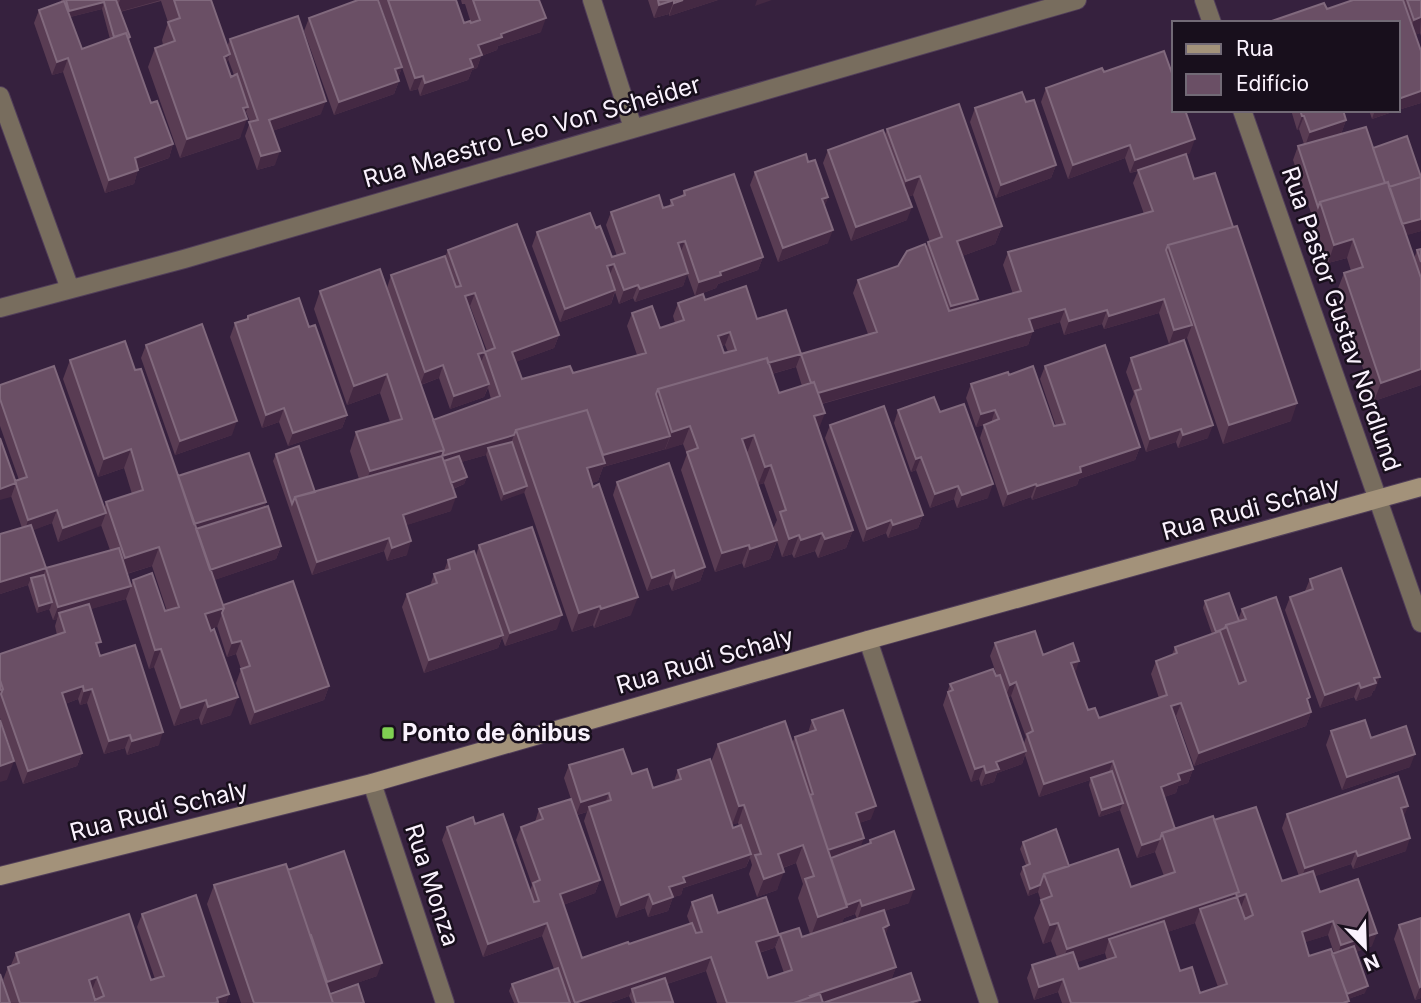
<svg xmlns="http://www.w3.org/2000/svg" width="1421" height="1003" viewBox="0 0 1421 1003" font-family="Inter,sans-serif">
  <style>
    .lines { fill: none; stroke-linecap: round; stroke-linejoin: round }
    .street-casing { stroke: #513e59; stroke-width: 20 }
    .secondary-casing { stroke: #513e59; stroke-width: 20 }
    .street { stroke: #786d5e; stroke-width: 18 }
    .secondary { stroke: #a3927a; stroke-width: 18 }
    .wall { fill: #593c53; fill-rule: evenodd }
    .shaded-wall { fill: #442943 }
    .building { fill: #6a4f65; stroke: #81697d; stroke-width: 2; fill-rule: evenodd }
    .poi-dot { fill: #7fd052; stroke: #180f1c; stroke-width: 2.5 }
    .labels { text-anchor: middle; stroke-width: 5; stroke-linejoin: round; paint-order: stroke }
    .street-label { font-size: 24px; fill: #faf2fd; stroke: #180f1c }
    .poi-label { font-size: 24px; font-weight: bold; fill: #faf2fd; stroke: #180f1c; text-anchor: start }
  </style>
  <rect width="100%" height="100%" fill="#36213e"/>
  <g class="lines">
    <g class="street-casing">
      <path id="street" d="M 592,0 L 633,128
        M 1204,0 L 1212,23
        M 0,96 L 70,289
        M 1242,110 L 1421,623
        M 0,308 L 184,259 L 1077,0
        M 868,640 L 989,1003
        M 372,783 L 445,1003"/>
    </g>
    <g class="secondary-casing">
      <path id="secondary" d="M 0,876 L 372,783 L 868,640 L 1421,487"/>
    </g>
    <use href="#street" class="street"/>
    <use href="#secondary" class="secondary"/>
  </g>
  <path class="wall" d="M 61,0 L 211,0 L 227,47 L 230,39 L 321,114 L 272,131 L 275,165 L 257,170 L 245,136 L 250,122 L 246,112 L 240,138 L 180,158 L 148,67 L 155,48 L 163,45 L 162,40 L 168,22 L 161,1 L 120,12 L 130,37 L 129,40 L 151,103 L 173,144 L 169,158 L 138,169 L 134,184 L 105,193 L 63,72 L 52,75 L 34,23 L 39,10 L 62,2 ZM 102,9 L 110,39 L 82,49 L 70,17 ZM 228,59 L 234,75 L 231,77 L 226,64 Z
    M 379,0 L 456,0 L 464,23 L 471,23 L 465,4 L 462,4 L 461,0 L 539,0 L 541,32 L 498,46 L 497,50 L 481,56 L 477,68 L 472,70 L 468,80 L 420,96 L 418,89 L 410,91 Z
    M 648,0 L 718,0 L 669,16 L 669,14 L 654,18 Z
    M 1353,0 L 1421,0 L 1421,36 L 1420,33 L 1415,35 L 1421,51 L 1421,103 L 1398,110 L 1398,23 L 1327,9 Z
    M 309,18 L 402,67 L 398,78 L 399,81 L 394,94 L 334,115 L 304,31 Z
    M 1104,72 L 1190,153 L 1171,159 L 1194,179 L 1291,421 L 1223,444 L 1187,338 L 1169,344 L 1159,313 L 1104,329 L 1102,324 L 1064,335 L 1060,322 L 1033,330 L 1028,345 L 822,404 L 818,429 L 853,530 L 846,548 L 818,558 L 815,551 L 794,558 L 792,554 L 782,557 L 777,541 L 770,559 L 744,568 L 742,563 L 715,572 L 681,470 L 687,454 L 683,444 L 603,467 L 598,481 L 592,483 L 631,615 L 594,628 L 593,625 L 572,632 L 524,492 L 501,501 L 486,455 L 461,462 L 467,477 L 464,484 L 453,489 L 451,511 L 406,525 L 407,555 L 387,561 L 384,551 L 312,575 L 273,461 L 276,454 L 315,492 L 359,479 L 350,451 L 356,432 L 390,422 L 380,393 L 347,405 L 314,309 L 320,291 L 387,288 L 391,275 L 445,257 L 448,250 L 559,335 L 554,348 L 515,362 L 522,379 L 573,373 L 637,355 L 627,326 L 632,313 L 660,328 L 675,323 L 673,316 L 678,303 L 705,300 L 757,319 L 801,354 L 868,334 L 853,293 L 858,280 L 898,266 L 926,247 L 928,242 L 930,242 L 913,195 L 908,197 L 907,220 L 851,241 L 823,163 L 828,150 L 885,134 L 887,129 L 1002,226 L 995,244 L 962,256 L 976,304 L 1013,294 L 1003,265 L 1008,252 L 1144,214 L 1133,183 L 1138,171 L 1130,173 L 1125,158 L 1068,179 L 1041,102 L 1046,88 ZM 468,306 L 470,306 L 487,351 L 485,352 ZM 725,345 L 728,352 L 724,353 L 721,346 ZM 796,367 L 802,386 L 779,393 L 772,374 ZM 439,378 L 450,409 L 484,397 L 488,388 L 491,399 L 433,420 L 421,385 ZM 764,483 L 777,520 L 773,529 L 758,485 Z
    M 1026,102 L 1056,165 L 1051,178 L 996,198 L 970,122 L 975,108 Z
    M 1291,110 L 1343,110 L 1346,120 L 1341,134 L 1373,148 L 1421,177 L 1421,231 L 1406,235 L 1414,259 L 1417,250 L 1421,249 L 1421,385 L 1374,401 L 1337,291 L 1344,273 L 1351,271 L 1347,258 L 1328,263 L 1293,160 L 1298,146 L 1304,144 L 1299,129 L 1297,130 Z
    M 1369,110 L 1398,110 L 1372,119 Z
    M 808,162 L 828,197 L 824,207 L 828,243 L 778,262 L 750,185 L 755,172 Z
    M 684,191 L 763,257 L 758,270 L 718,284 L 716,288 L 695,296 L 687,274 L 683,286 L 635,302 L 633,298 L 619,304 L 615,292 L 611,304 L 560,322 L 532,246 L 537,232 L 596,228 L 612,257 L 617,256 L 606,225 L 611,212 L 663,208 L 669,207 L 671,200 L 682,196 Z
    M 248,316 L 309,327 L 347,415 L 342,428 L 288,446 L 279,422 L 262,428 L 230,337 L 235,323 L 246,319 Z
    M 146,345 L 232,435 L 175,455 L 141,358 Z
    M 1131,358 L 1208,438 L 1178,448 L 1176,442 L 1146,452 L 1130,404 L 1134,394 L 1126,372 Z
    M 70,360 L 135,370 L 178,476 L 266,502 L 264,508 L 281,546 L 276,559 L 214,580 L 223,605 L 329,686 L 324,700 L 250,725 L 236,683 L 241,669 L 236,654 L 227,657 L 217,626 L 210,629 L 231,715 L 201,725 L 199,718 L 174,726 L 154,667 L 149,669 L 126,599 L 90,609 L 100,656 L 159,745 L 127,755 L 125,748 L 104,754 L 87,703 L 80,705 L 78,699 L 65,704 L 82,753 L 77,766 L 23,784 L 0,718 L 0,654 L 57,635 L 55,626 L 57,619 L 53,620 L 49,609 L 37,613 L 28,585 L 0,594 L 22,528 L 11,496 L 15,481 L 19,480 L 0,426 L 0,385 L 104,508 L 106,502 L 132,494 L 124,468 L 98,477 L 63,379 ZM 52,523 L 58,542 L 101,525 L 110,550 L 46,568 L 32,530 ZM 152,566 L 167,611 L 165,611 L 133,580 L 131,585 L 127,574 Z
    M 1045,366 L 1140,447 L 1135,460 L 1079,479 L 1077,485 L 1032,500 L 1031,497 L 1003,507 L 980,438 L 984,425 L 976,427 L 966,398 L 971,384 L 1009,375 L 1054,426 L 1056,426 L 1040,379 Z
    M 898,410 L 940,412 L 988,498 L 957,508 L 954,499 L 930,508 L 916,470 L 911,472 L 894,423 Z
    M 830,425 L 923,515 L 918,528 L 888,538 L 886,533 L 863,542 L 825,438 Z
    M 617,482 L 705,567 L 700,581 L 672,591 L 669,584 L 647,591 L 613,495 Z
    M 479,545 L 557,629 L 505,646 L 502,638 L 498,648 L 424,673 L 402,607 L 407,594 L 430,586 L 434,574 L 444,571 L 448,560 L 476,556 Z
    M 1310,579 L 1375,690 L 1373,691 L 1371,696 L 1356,701 L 1354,697 L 1320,708 L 1285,610 L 1290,597 L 1305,591 Z
    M 1205,601 L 1238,620 L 1242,609 L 1308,703 L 1311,712 L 1306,726 L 1194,766 L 1176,716 L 1175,716 L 1193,769 L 1188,783 L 1178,786 L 1176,793 L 1164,797 L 1175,829 L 1214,820 L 1282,881 L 1299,876 L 1282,828 L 1287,814 L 1404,818 L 1406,851 L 1353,869 L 1351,864 L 1315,876 L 1320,892 L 1372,946 L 1356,952 L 1365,993 L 1348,999 L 1348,1003 L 1062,1003 L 1058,992 L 1034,1000 L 1027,978 L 1032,965 L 1057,957 L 1051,941 L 1043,944 L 1034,918 L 1041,901 L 1038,892 L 1028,896 L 1020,874 L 1023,867 L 1026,865 L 1020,849 L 1023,842 L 1069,866 L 1131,887 L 1164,876 L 1155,852 L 1137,858 L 1120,810 L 1099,817 L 1089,785 L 1090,780 L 1039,797 L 1025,755 L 1022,764 L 997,773 L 994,782 L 981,786 L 979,779 L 971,782 L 943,705 L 950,684 L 997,676 L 990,656 L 995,643 L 1043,655 L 1075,673 L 1088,710 L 1099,718 L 1159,698 L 1151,674 L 1156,661 L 1172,655 L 1175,647 L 1212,634 L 1203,608 ZM 1011,696 L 1026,737 L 1024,743 L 1007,697 ZM 1195,923 L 1218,987 L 1200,993 L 1180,971 L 1167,932 ZM 1328,935 L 1334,953 L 1309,956 L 1305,942 ZM 1105,953 L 1107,960 L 1079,969 L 1076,962 Z
    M 812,720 L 871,819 L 859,823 L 861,847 L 868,845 L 870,840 L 909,903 L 884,911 L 885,935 L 896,967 L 891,980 L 919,1003 L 717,1003 L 706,971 L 667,984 L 673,1003 L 632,1003 L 629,996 L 610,1003 L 514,1003 L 509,991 L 512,984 L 554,969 L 542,936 L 483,957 L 442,840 L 447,827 L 475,824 L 530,891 L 532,885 L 516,840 L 521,827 L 535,822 L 539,809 L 571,799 L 564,778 L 569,765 L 632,774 L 653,788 L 674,781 L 678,770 L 711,762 L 718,744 L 792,743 L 795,737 L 808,733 ZM 587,812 L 584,821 L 616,918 L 645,908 L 648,917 L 668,911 L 673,897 L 681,895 L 683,888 L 746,867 L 750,858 L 752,865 L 749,874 L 757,897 L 777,890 L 783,868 L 796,863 L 803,884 L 798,898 L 810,934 L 802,937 L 780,934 L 775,947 L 784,973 L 768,978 L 759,953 L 774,948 L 779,935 L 692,902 L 687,916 L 690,924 L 629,944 L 582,958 L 563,905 L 595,893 L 600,880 L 577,815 ZM 738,823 L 739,826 L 733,828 L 732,824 ZM 855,914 L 857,919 L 841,924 L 844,918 Z
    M 1331,731 L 1371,738 L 1410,767 L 1342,790 L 1326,745 Z
    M 288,870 L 377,976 L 330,992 L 330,994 L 364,1003 L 241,1003 L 207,904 L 214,885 Z
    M 142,914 L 229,994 L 226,1003 L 10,1003 L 3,980 L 8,967 L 11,965 L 16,953 L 151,980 L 155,979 L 137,927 Z
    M 1421,918 L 1421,998 L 1415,1000 L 1394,939 L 1399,925 Z"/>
  <path class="shaded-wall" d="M 120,0 L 161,0 L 115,13 Z
    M 674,0 L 669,14 L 654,18 L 659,5 Z
    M 683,0 L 718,0 L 669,16 L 674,3 Z
    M 757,0 L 772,0 L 755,6 Z
    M 104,2 L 102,9 L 66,18 L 69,11 Z
    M 1421,17 L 1420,33 L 1407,38 L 1414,20 Z
    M 546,18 L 541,32 L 498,46 L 497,50 L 481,56 L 477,68 L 472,70 L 468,80 L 420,96 L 425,83 L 470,59 L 478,45 L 501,34 Z
    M 230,54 L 223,73 L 224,57 Z
    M 68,58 L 63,72 L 52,75 L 57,62 Z
    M 402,67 L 397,81 L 395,69 Z
    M 423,76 L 418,89 L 410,91 L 415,78 Z
    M 399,81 L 394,94 L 334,115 L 339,102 Z
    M 1421,91 L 1421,103 L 1398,110 L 1398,99 Z
    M 326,101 L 321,114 L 264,134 L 269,120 Z
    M 248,107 L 242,121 L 247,119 L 240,138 L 180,158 L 187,139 L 243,108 Z
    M 1375,110 L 1398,110 L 1372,119 Z
    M 1302,116 L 1304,116 L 1299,129 L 1297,130 Z
    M 1346,120 L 1341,134 L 1305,146 L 1310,132 Z
    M 1195,139 L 1190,153 L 1130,173 L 1135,160 Z
    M 173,144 L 169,158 L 130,171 L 135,158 Z
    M 1130,145 L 1125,158 L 1068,179 L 1073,165 Z
    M 280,151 L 275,165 L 257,170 L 261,156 Z
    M 1056,165 L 1051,178 L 996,198 L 1001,185 Z
    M 138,170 L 134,184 L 105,193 L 109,180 Z
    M 920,176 L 913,195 L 900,200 L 906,181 Z
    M 828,197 L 823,211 L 822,199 Z
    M 912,207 L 907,220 L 851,241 L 856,227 Z
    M 1421,219 L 1421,231 L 1394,239 L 1399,225 Z
    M 1002,226 L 995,244 L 951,260 L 957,241 Z
    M 833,230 L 828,243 L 778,262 L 783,248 Z
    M 1353,239 L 1347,258 L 1328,263 L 1334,245 Z
    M 685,241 L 680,254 L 678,243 Z
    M 763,257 L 758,270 L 718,284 L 716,288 L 695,296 L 699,282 L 720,272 Z
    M 614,264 L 609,277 L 607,266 Z
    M 688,273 L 683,286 L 635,302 L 640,289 Z
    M 638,285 L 633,298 L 619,304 L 624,290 Z
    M 615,290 L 611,304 L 560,322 L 565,309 Z
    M 475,293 L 470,306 L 460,309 L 465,296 Z
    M 978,299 L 971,318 L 944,325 L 951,306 Z
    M 1164,299 L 1159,313 L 1104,329 L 1109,316 Z
    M 1065,309 L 1060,322 L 1024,333 L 1029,319 Z
    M 1107,310 L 1102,324 L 1064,335 L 1069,321 Z
    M 1192,325 L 1187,338 L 1169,344 L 1174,330 Z
    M 1033,331 L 1028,345 L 810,407 L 815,394 Z
    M 730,332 L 725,345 L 713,349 L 718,336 Z
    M 559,335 L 554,348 L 507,365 L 512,352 Z
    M 485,352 L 480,365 L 478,354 Z
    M 801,354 L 796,367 L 663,404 L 659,393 Z
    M 443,365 L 439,378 L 420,385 L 425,372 Z
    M 1421,369 L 1421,385 L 1374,401 L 1381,383 Z
    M 387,374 L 380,393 L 347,405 L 354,386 Z
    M 489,384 L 484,397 L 450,409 L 454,396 Z
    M 1297,403 L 1291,421 L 1223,444 L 1229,425 Z
    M 284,408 L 279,422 L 262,428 L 266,415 Z
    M 995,410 L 991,423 L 976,427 L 981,414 Z
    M 825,413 L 818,431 L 814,416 Z
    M 347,415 L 342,428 L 288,446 L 293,433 Z
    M 237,421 L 232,435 L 175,455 L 180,441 Z
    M 1213,425 L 1208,438 L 1178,448 L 1183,435 Z
    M 690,426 L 683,444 L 665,450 L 672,432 Z
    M 1181,429 L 1176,442 L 1146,452 L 1150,439 Z
    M 514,435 L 509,448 L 488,448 L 486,455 L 363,490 L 370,471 L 444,450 Z
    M 754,435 L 747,453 L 742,439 Z
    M 670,436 L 665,449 L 603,467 L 598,481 L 581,487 L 587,468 L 599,457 Z
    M 1140,447 L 1135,460 L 1079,479 L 1077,485 L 1032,500 L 1037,486 L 1080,467 Z
    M 131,449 L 124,468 L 98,477 L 104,459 Z
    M 921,457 L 916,470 L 911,472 L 916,459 Z
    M 771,465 L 764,483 L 758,485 L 765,467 Z
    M 467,477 L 464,484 L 445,492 L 447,485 Z
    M 16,483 L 11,497 L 0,500 L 0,489 Z
    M 993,484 L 988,498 L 957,508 L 962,495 Z
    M 1036,484 L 1031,497 L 1003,507 L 1008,494 Z
    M 527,486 L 524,493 L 501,501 L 504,494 Z
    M 958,486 L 954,499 L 930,508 L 935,494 Z
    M 456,497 L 451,511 L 398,528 L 403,515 Z
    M 266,502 L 261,515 L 196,535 L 192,525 Z
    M 57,510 L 52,523 L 24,534 L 28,520 Z
    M 106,513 L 101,526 L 58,542 L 63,528 Z
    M 923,515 L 918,528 L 888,538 L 893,525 Z
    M 891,520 L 886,533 L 863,542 L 867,529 Z
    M 853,530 L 846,548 L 818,558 L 825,539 Z
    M 822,533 L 815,551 L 794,558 L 801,540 Z
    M 799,535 L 792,554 L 782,557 L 789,539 Z
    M 389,538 L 384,551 L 312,575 L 317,562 Z
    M 777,540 L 770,559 L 744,568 L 750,549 Z
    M 411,541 L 407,555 L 387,561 L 392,548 Z
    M 749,545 L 742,563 L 715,572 L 722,553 Z
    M 281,546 L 276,559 L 203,584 L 207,571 Z
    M 159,547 L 152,566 L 119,576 L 125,558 Z
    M 705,567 L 700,581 L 672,591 L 676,578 Z
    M 46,568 L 41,582 L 31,578 L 28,585 L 0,594 L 0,582 Z
    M 674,570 L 669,584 L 647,591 L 652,578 Z
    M 131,586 L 126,599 L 61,618 L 59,613 L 57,619 L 53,620 L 58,607 Z
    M 638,597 L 631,615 L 594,628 L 601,609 Z
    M 52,602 L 50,609 L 37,613 L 39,606 Z
    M 600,606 L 593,625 L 572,632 L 579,613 Z
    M 224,608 L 217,627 L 198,633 L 205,614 Z
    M 562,615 L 557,629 L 505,646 L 510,633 Z
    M 503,635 L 498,648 L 424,673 L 429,660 Z
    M 241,641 L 236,654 L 227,657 L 232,643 Z
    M 161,649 L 154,667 L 149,669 L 155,650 Z
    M 1079,661 L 1075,674 L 1071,663 Z
    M 1380,677 L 1375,690 L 1373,691 L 1371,696 L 1356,701 L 1361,688 L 1374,678 Z
    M 1016,682 L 1011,696 L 1005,698 L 1010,685 Z
    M 1359,683 L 1354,697 L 1320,708 L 1325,695 Z
    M 83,686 L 78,699 L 57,707 L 62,693 Z
    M 329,686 L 324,700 L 250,725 L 255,712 Z
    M 92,689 L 87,703 L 80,705 L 84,691 Z
    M 238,697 L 231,715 L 201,725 L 208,707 Z
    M 206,700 L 199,718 L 174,726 L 181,708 Z
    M 1181,703 L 1176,716 L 1166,719 L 1171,706 Z
    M 1311,712 L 1306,726 L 1194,766 L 1199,753 Z
    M 163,732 L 159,745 L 127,755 L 132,741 Z
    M 130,735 L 125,748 L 104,754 L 109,741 Z
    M 1026,751 L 1022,764 L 997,773 L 994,782 L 981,786 L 986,773 L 996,762 Z
    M 82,753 L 77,766 L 23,784 L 28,771 Z
    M 1415,754 L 1410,767 L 1342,790 L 1347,777 Z
    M 14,761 L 7,780 L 0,782 L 0,766 Z
    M 1113,761 L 1108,774 L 1091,778 L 1090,780 L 1039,797 L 1044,784 Z
    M 984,766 L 979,779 L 971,782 L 975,769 Z
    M 1193,769 L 1188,783 L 1178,786 L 1176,793 L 1156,800 L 1161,787 L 1178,774 Z
    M 609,793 L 604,806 L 589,807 L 587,812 L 576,815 L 581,802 Z
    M 1123,803 L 1120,810 L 1099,817 L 1102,810 Z
    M 744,805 L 738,823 L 732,825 L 739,806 Z
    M 876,806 L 871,819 L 851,826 L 856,813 Z
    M 1408,806 L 1403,819 L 1401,808 Z
    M 864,838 L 859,851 L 828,862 L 825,851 Z
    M 1410,838 L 1406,851 L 1353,869 L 1358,856 Z
    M 1160,839 L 1155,852 L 1137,858 L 1142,845 Z
    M 803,845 L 796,863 L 771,872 L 778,854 Z
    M 1356,851 L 1351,864 L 1301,881 L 1305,868 Z
    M 751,854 L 746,867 L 683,888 L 681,895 L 673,897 L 668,911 L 648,917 L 653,904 L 669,887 L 683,877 Z
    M 784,872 L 777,890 L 757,897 L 764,879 Z
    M 600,880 L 595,893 L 555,908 L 560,894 Z
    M 1040,885 L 1038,892 L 1028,896 L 1030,889 Z
    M 914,889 L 909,903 L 857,920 L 862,906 Z
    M 1239,892 L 1246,894 L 1241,907 L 1200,909 L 1195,923 L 1113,950 L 1109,939 L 1105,953 L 1060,968 L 1067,949 Z
    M 649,894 L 645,908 L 616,918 L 621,905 Z
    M 860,900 L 855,914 L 844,918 L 841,926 L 811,936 L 818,917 Z
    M 1333,921 L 1328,935 L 1297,945 L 1302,932 Z
    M 547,923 L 542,936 L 483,957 L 488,944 Z
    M 1058,923 L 1051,941 L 1043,944 L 1050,925 Z
    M 889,925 L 884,939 L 883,928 Z
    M 1377,933 L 1372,946 L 1336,959 L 1341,945 Z
    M 779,935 L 774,948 L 751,955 L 756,942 Z
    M 711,957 L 706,971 L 634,995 L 632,989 L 629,996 L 610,1003 L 575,1003 Z
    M 382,963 L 377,976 L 323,995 L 327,982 Z
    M 896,967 L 891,981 L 824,1003 L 807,1003 L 810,996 Z
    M 97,977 L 92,990 L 89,980 Z
    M 1063,979 L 1058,992 L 1034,1000 L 1039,987 Z
    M 1368,986 L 1365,993 L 1340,1002 L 1342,995 Z
    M 1421,986 L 1421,998 L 1415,1000 L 1420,987 Z
    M 229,994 L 226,1003 L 215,1003 L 217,998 Z"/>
  <path class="building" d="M 66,0 L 116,0 L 130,37 L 128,38 L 126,33 L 114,37 L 104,2 L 69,11 Z
    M 174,0 L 211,0 L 230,54 L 224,57 L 231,77 L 237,74 L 248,107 L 243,108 L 247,119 L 187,139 L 155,48 L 175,41 L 168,22 L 180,18 Z
    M 358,0 L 378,0 L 402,67 L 395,69 L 399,81 L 339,102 L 309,18 Z
    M 388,0 L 456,0 L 464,23 L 470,21 L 471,23 L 480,20 L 473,0 L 539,0 L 546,18 L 501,34 L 502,37 L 478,45 L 482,55 L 470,59 L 473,67 L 425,83 L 423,76 L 415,78 Z
    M 658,0 L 683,0 L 674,3 L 674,0 L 659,5 Z
    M 1353,0 L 1403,0 L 1421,51 L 1421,91 L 1398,99 L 1398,23 L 1266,23 L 1324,3 L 1327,9 Z
    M 1407,0 L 1421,0 L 1421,17 L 1414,20 Z
    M 64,1 L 82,49 L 126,33 L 151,103 L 157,101 L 173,144 L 135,158 L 138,170 L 109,180 L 68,58 L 57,62 L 39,10 Z
    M 298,16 L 326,101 L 269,120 L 280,151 L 261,156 L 249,122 L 258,120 L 230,39 Z
    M 1164,51 L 1174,79 L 1174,110 L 1185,110 L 1195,139 L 1135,160 L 1130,145 L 1073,165 L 1046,88 L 1102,68 L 1104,72 Z
    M 1022,92 L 1026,102 L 1034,100 L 1056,165 L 1001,185 L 975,108 Z
    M 959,104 L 1002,226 L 957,241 L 978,299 L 951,306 L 928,242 L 942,237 L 920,176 L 906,181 L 887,129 Z
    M 1300,110 L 1343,110 L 1346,120 L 1310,132 L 1304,116 L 1302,116 Z
    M 1366,127 L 1385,183 L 1320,202 L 1318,207 L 1298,146 Z
    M 883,130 L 912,207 L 856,227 L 828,150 Z
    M 1407,136 L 1421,177 L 1389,187 L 1388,182 L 1385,183 L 1373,148 Z
    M 806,154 L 808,162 L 815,160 L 828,197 L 822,199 L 833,230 L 783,248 L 755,172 Z
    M 1186,154 L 1194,179 L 1215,173 L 1233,227 L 1168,245 L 1166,250 L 1192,325 L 1174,330 L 1164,299 L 1109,316 L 1107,310 L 1069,321 L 1065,309 L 1029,319 L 1033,331 L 818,393 L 814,382 L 811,383 L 801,354 L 877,332 L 858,280 L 898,266 L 907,251 L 925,244 L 949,311 L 1021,291 L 1008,252 L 1153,211 L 1138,170 Z
    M 734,174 L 763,257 L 720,272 L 721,275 L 699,282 L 685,241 L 678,243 L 688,273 L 640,289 L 638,285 L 624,290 L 614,264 L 607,266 L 615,290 L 565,309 L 537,232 L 590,213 L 596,228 L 600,226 L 612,257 L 625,253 L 611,212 L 659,195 L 663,208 L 673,205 L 671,200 L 685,195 L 684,191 Z
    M 1421,177 L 1421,219 L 1402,224 L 1389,187 Z
    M 1388,182 L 1421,278 L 1421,369 L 1381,383 L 1344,273 L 1363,267 L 1353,239 L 1334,245 L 1320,202 Z
    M 517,224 L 559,335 L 512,352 L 522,379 L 570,366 L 573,373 L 646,353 L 632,313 L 652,306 L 660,328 L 684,320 L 678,303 L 703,294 L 705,300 L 746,286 L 757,319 L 786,310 L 801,354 L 768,363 L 767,358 L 658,389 L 656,394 L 670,436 L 603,455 L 587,410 L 516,430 L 514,435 L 442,456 L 444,450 L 433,420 L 500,396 L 485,352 L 478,354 L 489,384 L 454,396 L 443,365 L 425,372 L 391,275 L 445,256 L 456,287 L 461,286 L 448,250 ZM 475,293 L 495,348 L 485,352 L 465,296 ZM 730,332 L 736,350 L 724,353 L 718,336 Z
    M 1237,226 L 1297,403 L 1229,425 L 1168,245 Z
    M 1421,249 L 1421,262 L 1417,250 Z
    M 380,269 L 444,450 L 370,471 L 356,432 L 402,419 L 387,374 L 354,386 L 320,291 Z
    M 299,298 L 309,327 L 315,325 L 347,415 L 293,433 L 284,408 L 266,415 L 235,323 L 248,319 L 248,316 Z
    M 202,324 L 237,421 L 180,441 L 146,345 Z
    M 1184,340 L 1213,425 L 1183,435 L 1181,429 L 1150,439 L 1135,391 L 1141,389 L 1131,358 Z
    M 125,341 L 135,370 L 141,369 L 224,608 L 205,614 L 211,631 L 214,629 L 238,697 L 208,707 L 206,700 L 181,708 L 161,649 L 155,650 L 133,580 L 152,573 L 165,611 L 179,607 L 159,547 L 125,558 L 106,502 L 143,490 L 131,449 L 104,459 L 70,360 Z
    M 1105,345 L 1140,447 L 1080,467 L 1081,472 L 1037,486 L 1036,484 L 1008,494 L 984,425 L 999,419 L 995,410 L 981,414 L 971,384 L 1008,372 L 1009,375 L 1033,366 L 1054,426 L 1065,424 L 1045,366 Z
    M 767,358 L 779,393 L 814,382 L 825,413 L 814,416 L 853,530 L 825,539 L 822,533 L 801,540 L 799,535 L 789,539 L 780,512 L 786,510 L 771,465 L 765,467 L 754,435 L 742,439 L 777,540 L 750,549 L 749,545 L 722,553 L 687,452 L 698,448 L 690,426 L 672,432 L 658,389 Z
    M 54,366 L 106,513 L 63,528 L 57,510 L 28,520 L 15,481 L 27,477 L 0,399 L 0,385 Z
    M 934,397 L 940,412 L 964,404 L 993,484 L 962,495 L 958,486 L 935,494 L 921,457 L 916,459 L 898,410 Z
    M 884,406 L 923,515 L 893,525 L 891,520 L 867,529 L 830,425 Z
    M 587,410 L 605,463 L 587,468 L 593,487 L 599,484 L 638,597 L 601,609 L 600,606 L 579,613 L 516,430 Z
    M 0,438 L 16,483 L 0,489 Z
    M 512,442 L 527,486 L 504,494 L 488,448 Z
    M 299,446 L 315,492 L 295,497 L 292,504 L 276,454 Z
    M 249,453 L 266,502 L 194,524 L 178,476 Z
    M 442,456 L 456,497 L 403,515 L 411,541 L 392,548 L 389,538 L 317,562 L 295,497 Z
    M 459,456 L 467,477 L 451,483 L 444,461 Z
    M 669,463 L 705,567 L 676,578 L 674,570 L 652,578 L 617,482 Z
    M 268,506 L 281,546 L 210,570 L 196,529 Z
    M 31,525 L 46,568 L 0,582 L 0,534 Z
    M 532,527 L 562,615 L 510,633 L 479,545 Z
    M 119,548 L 131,586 L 58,607 L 46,568 Z
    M 474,551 L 503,635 L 429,660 L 407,594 L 437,583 L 434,574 L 450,569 L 448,560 Z
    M 1341,568 L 1380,677 L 1374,678 L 1376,683 L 1361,688 L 1359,683 L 1325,695 L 1290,597 L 1313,589 L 1310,579 Z
    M 44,575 L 52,602 L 39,606 L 31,578 Z
    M 293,581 L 329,686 L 255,712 L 241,669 L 250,666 L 241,641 L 232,643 L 222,613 L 224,608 L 223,605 Z
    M 1229,593 L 1239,621 L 1226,625 L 1225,628 L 1216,632 L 1205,601 Z
    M 1276,597 L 1310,697 L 1307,699 L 1311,712 L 1199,753 L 1181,703 L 1171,706 L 1193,769 L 1178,774 L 1180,780 L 1161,787 L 1175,829 L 1162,833 L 1160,839 L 1142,845 L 1113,761 L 1044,784 L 1027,734 L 1033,731 L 1016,682 L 1010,685 L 995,643 L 1035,631 L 1043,655 L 1073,643 L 1079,661 L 1071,663 L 1088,710 L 1095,708 L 1099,718 L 1167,695 L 1156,661 L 1177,653 L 1175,647 L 1220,631 L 1239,684 L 1246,681 L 1226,625 L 1246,619 L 1242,609 Z
    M 89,604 L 101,642 L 96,643 L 100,656 L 135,645 L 163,732 L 132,741 L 130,735 L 109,741 L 92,689 L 84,691 L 83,686 L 62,693 L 82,753 L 28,771 L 1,694 L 3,689 L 0,680 L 0,654 L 65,632 L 59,613 Z
    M 993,669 L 996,676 L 1000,675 L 1026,751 L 996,762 L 999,769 L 986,773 L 984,766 L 975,769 L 948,692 L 953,690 L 950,684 Z
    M 0,680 L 3,689 L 0,690 Z
    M 843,710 L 876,806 L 856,813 L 864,838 L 828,850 L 810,795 L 813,794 L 795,737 L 816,730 L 812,720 Z
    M 0,720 L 14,761 L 0,766 Z
    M 1365,720 L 1371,738 L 1406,726 L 1415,754 L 1347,777 L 1331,731 Z
    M 785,721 L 847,907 L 818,917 L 805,879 L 814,876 L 803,845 L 778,854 L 784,872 L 764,879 L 755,855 L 761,854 L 744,805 L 739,806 L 718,744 Z
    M 623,749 L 632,774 L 647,769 L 653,788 L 681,779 L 678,770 L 710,759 L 733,828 L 741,825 L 751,854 L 683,877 L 685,882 L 669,887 L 673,897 L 653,904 L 649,894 L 621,905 L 589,807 L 611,800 L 609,793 L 581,802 L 569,765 Z
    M 1112,771 L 1123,803 L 1102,810 L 1091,778 Z
    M 1398,776 L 1408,806 L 1401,808 L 1410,838 L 1358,856 L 1356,851 L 1305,868 L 1287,814 Z
    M 571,799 L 600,880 L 560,894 L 582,958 L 628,942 L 629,944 L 692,923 L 696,933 L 702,932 L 692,902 L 712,895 L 718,913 L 766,897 L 779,935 L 756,942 L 768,978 L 792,970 L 780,934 L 799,928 L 802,937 L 884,910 L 889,925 L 883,928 L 896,967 L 810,996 L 811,997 L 794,1003 L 727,1003 L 711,957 L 575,1003 L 547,923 L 488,944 L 447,827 L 473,817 L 475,824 L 503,814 L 534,902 L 539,901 L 533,883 L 540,880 L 521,827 L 543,819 L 539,809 Z
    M 1256,807 L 1282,881 L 1313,871 L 1320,892 L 1358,879 L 1377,933 L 1341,945 L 1333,921 L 1302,932 L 1309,956 L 1331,949 L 1349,1001 L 1343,1003 L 1071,1003 L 1063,979 L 1039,987 L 1032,965 L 1073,952 L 1079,969 L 1116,957 L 1109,939 L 1164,921 L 1180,971 L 1192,967 L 1200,993 L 1227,984 L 1200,909 L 1237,897 L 1236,893 L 1239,892 L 1214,820 ZM 1246,894 L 1253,915 L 1245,919 L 1237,897 Z
    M 1213,816 L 1239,892 L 1067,949 L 1058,923 L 1050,925 L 1041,900 L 1052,896 L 1044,874 L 1118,849 L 1131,887 L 1175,872 L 1162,833 Z
    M 1056,829 L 1069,866 L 1044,874 L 1040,885 L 1030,889 L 1023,867 L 1030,864 L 1023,842 Z
    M 894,831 L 914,889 L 862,906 L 860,900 L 847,905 L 831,858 L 871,843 L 870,840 Z
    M 344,851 L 382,963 L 327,982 L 311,935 L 310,935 L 288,870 Z
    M 286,864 L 333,1003 L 254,1003 L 214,885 Z
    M 196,895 L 229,994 L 217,998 L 218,1002 L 215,1003 L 20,1003 L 8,967 L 19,963 L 16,953 L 129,914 L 151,980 L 164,976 L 142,914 ZM 97,977 L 104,996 L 95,1000 L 89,980 Z
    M 1421,918 L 1421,986 L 1420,987 L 1399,925 Z
    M 1354,946 L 1368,986 L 1347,994 L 1332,954 Z
    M 558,968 L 570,1003 L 519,1003 L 512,984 Z
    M 911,973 L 920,1000 L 912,1002 L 913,1003 L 794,1003 L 820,994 L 823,1003 Z
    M 0,974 L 10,1003 L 0,1003 Z
    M 665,978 L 673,1002 L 636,1003 L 632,989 Z
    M 358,984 L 364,1003 L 333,1003 L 330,994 Z"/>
  <rect class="poi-dot" x="381" y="726" width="14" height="14" rx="3.5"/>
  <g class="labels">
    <g class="street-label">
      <text transform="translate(532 132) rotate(-16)" y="8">Rua Maestro Leo Von Scheider</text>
      <text transform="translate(1341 319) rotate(71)" y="8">Rua Pastor Gustav Nordlund</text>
      <text transform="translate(1251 509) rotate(-15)" y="8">Rua Rudi Schaly</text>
      <text transform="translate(705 661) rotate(-16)" y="8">Rua Rudi Schaly</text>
      <text transform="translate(159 811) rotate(-14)" y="8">Rua Rudi Schaly</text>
      <text transform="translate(432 885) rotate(72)" y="8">Rua Monza</text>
    </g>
    <g class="poi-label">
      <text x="402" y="741">Ponto de ônibus</text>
    </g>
  </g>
  <rect x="1172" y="21" width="228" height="91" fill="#180f1c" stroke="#726a76" stroke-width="2"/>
  <rect x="1186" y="44" width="35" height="10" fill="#a3927a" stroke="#726a76" stroke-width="2"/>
  <text x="1236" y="56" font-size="21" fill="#faf2fd">Rua</text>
  <rect x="1186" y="74" width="35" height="21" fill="#6a4f65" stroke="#726a76" stroke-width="2"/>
  <text x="1236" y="91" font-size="21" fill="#faf2fd">Edifício</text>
  <g transform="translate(1365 947) rotate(157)" stroke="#180f1c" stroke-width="5" paint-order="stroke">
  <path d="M0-5L12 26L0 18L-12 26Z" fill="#faf2fd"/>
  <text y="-10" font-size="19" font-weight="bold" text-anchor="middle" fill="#faf2fd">N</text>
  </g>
</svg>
